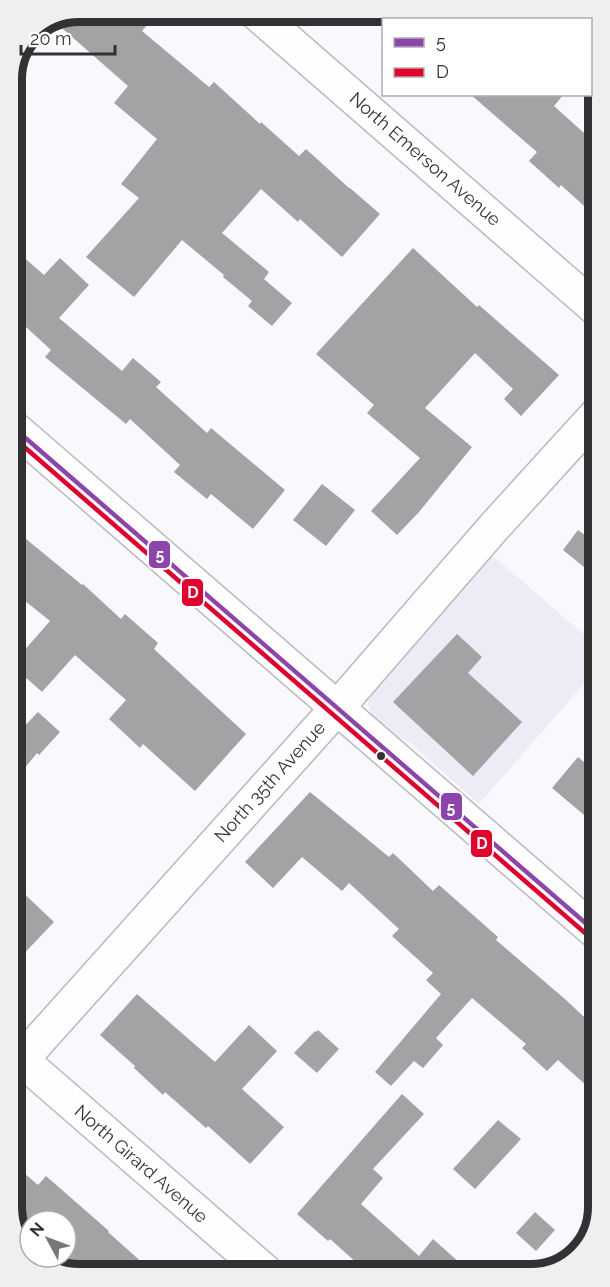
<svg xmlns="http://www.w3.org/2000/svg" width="610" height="1287" viewBox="0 0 610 1287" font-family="Raleway,sans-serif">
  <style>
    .built { fill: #ebecf6 }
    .building { fill: #a3a2a4 }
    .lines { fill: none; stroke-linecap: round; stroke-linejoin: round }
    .street-casing { stroke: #b9b9bc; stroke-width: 36 }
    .secondary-casing { stroke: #b9b9bc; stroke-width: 36 }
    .street { stroke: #fefeff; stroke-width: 33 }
    .secondary { stroke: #fefeff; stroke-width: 33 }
    .bus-1-casing { stroke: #fff; stroke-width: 9 }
    .bus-2-casing { stroke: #fff; stroke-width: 9 }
    .bus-1 { stroke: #8e44ad; stroke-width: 4.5 }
    .bus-2 { stroke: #e4002b; stroke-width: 4.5 }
    .bus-dot { fill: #323235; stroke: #fff; stroke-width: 2 }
    .labels { text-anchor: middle; stroke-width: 6; stroke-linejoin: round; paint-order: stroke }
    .street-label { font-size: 18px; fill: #323235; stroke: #fff }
    .rim { fill: none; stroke: #323235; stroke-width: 8 }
    .line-badge { stroke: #fff; stroke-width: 2 }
    .badge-label { font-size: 16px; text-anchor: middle; font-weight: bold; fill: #fff }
  </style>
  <rect width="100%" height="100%" fill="#f9f9fd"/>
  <path class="built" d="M 491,554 L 596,645 L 596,670 L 479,804 L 409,742 L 400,738 L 383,728 L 371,714 L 367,701 L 370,689 Z"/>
  <path class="building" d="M 79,12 L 132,12 L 147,25 L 142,31 L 209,87 L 214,82 L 260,124 L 261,122 L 299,156 L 306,149 L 349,188 L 350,188 L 380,214 L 342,257 L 300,219 L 298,222 L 261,189 L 222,233 L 269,272 L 264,279 L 292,303 L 272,326 L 248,306 L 252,301 L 223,277 L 224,275 L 182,240 L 134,297 L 86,257 L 139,198 L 121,184 L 157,139 L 114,103 L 128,86 L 55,22 Z
    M 470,94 L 564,94 L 554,106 L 593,141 L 594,215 L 561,185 L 559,188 L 529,161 L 537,152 Z
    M 13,248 L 44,275 L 60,258 L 89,285 L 59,318 L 122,371 L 133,358 L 161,382 L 156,387 L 207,433 L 211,428 L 285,490 L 253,529 L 211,494 L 207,499 L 174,472 L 180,465 L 130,419 L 126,424 L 45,357 L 51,350 L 13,315 Z
    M 413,248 L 477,307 L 479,305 L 559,375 L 521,416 L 504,399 L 513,389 L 475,353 L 425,408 L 472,447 L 419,512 L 397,535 L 371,511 L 420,458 L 367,413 L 374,405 L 316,354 Z
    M 322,484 L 355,510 L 326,546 L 293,520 Z
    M 14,529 L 82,585 L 83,584 L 121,619 L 125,614 L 158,643 L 154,649 L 246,734 L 195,791 L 143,744 L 140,748 L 109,719 L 126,700 L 75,655 L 42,692 L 15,668 L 15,661 L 50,621 L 14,592 Z
    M 578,530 L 595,543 L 595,576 L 563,550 Z
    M 457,634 L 482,657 L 468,673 L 522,722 L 473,776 L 393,702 Z
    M 38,712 L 60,732 L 39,755 L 37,753 L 15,780 L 15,736 Z
    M 578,757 L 596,772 L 596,825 L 552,788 Z
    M 310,792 L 389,857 L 393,853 L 433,891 L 439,885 L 498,937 L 496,940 L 566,1000 L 597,1029 L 598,1096 L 558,1060 L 547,1071 L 522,1048 L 526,1044 L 472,998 L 436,1038 L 443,1045 L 423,1068 L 414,1061 L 391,1086 L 375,1072 L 441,994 L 426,980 L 433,973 L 392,936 L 399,929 L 349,883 L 342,891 L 302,857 L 273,888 L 245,862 Z
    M 16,886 L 54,922 L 16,962 Z
    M 137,994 L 215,1062 L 249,1025 L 277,1051 L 242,1089 L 284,1127 L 250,1164 L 208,1126 L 206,1128 L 165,1092 L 163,1095 L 134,1068 L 135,1066 L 100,1035 Z
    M 318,1030 L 339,1049 L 317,1073 L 294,1053 L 315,1031 L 316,1032 Z
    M 402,1094 L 424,1114 L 373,1169 L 383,1178 L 361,1204 L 419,1256 L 433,1239 L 469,1271 L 367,1272 L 330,1239 L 328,1241 L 297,1214 Z
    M 498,1120 L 521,1139 L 475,1189 L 453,1169 Z
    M 17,1167 L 38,1185 L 46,1176 L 109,1231 L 108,1232 L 155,1274 L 74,1275 L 63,1271 L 48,1257 L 66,1257 L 66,1221 L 30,1221 L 30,1242 L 17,1230 Z
    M 535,1212 L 555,1230 L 536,1251 L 516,1233 Z"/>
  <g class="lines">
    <g class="street-casing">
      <path id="street" d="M 255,12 L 594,307
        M 16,1055 L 267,1273
        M 16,1066 L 337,708 L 494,527 L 595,416"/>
    </g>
    <g class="secondary-casing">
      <path id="secondary" d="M 14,428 L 597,933"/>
    </g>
    <use href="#street" class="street"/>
    <use href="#secondary" class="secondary"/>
    <g class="bus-1-casing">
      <path id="bus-1" d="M 14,428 L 597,933"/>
    </g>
    <g class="bus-2-casing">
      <path id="bus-2" d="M 14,438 L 592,939"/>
    </g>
    <use href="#bus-1" class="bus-1"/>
    <use href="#bus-2" class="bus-2"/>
  </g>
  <circle class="bus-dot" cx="381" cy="756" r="5"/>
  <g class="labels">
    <g class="street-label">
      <text transform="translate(425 159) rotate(41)" y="6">North Emerson Avenue</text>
      <text transform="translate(270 782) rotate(-48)" y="6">North 35th Avenue</text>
      <text transform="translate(141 1164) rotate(41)" y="6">North Girard Avenue</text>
    </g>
  </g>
  <path d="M0 0H610V1287H0ZM79 22H531A57 57 0 0 1 588 79V1207A57 57 0 0 1 531 1264H79A57 57 0 0 1 22 1207V79A57 57 0 0 1 79 22Z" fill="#efefef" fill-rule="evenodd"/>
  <path class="rim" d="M79 22H531A57 57 0 0 1 588 79V1207A57 57 0 0 1 531 1264H79A57 57 0 0 1 22 1207V79A57 57 0 0 1 79 22Z"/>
  <g class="line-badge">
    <rect x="148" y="540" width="23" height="29" rx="6" fill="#8e44ad"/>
    <rect x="181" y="578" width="23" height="29" rx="6" fill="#e4002b"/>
    <rect x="440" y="792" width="23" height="29" rx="6" fill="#8e44ad"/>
    <rect x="470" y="829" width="23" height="29" rx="6" fill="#e4002b"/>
  </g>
  <g class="badge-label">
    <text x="160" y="560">5</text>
    <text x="193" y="598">D</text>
    <text x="451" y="813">5</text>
    <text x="482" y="849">D</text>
  </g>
  <rect x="382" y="18" width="210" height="78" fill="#ffffff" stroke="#adadae" stroke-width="1.5"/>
  <rect x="394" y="38" width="30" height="9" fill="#8e44ad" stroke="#adadae" stroke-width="1.5"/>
  <text x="436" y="48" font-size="18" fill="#323235">5</text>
  <rect x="394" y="68" width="30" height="9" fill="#e4002b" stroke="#adadae" stroke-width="1.5"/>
  <text x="436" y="78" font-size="18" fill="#323235">D</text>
  <g transform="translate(48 1239) rotate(311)"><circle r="28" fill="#ffffff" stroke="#adadae" stroke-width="1.5"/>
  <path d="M0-4.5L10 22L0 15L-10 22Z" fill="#78787b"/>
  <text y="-9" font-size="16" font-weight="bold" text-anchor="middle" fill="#323235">N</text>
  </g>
  <path d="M21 45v9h94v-9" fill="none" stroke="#323235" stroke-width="3"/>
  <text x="30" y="45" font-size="18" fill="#323235" stroke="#ffffff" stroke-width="4.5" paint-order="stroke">20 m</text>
</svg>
